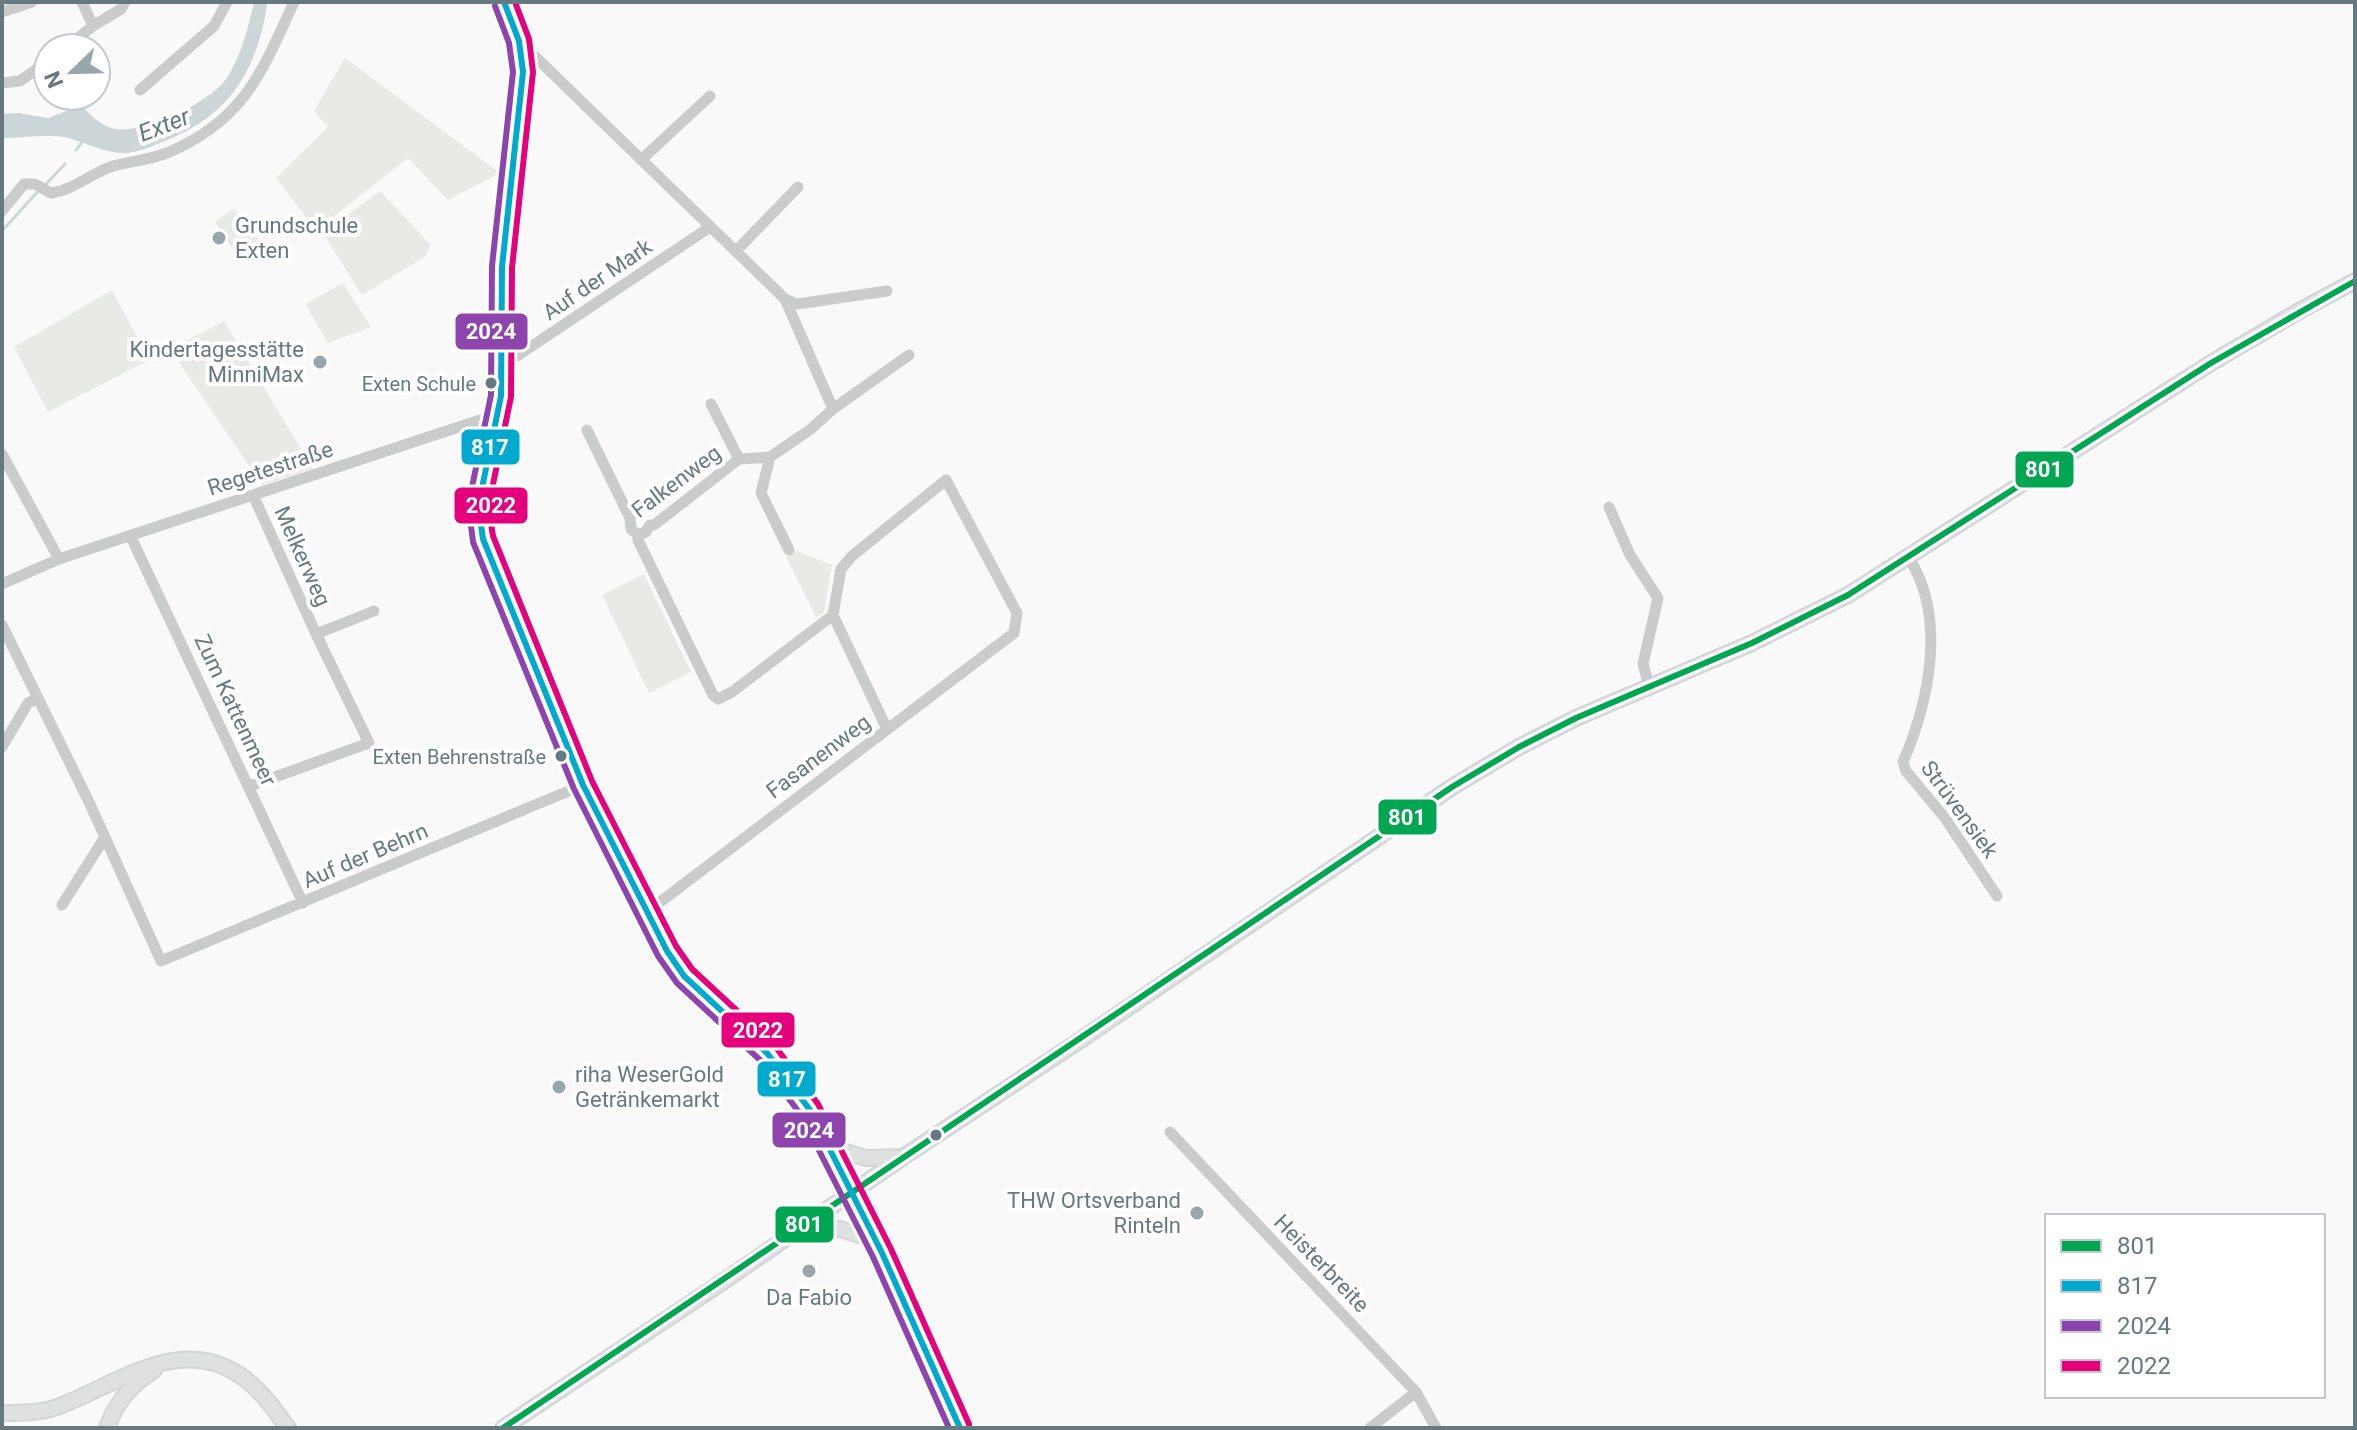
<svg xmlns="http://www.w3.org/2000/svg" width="2357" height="1430" viewBox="0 0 2357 1430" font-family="Roboto,sans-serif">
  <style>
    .green { fill: #e8eae6 }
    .water { fill: #ccd5d7 }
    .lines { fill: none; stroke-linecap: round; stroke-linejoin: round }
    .stream { stroke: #ccd5d7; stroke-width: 3 }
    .major-casing { stroke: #d4d5d6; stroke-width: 18 }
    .minor { stroke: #cacccc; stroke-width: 11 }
    .major { stroke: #dfe0e0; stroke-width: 14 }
    .bus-1-casing { stroke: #fff; stroke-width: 12 }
    .bus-2-casing { stroke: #fff; stroke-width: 12 }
    .bus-3-casing { stroke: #fff; stroke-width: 12 }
    .bus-4-casing { stroke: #fff; stroke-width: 12 }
    .bus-1 { stroke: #00a651; stroke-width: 6 }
    .bus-2 { stroke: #00a9ce; stroke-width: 6 }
    .bus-3 { stroke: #8e44ad; stroke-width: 6 }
    .bus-4 { stroke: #e5007d; stroke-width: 6 }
    .poi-dot { fill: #99a6ab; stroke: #fff; stroke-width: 3 }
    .bus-dot { fill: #667981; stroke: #fff; stroke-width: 3 }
    .labels { text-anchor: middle; stroke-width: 8; stroke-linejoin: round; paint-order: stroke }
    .bus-label { font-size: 20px; fill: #667981; stroke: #fff; text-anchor: end }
    .poi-label { font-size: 22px; fill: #667981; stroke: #fff; text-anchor: start }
    .street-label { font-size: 22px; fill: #667981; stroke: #fff }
    .water-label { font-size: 24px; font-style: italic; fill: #61777b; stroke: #fff }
    .line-badge { stroke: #fff; stroke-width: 3 }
    .badge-label { font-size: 22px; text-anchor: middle; font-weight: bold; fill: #fff }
  </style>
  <rect width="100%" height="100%" fill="#f9f9f9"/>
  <path class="green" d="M 345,58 L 500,173 L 448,200 L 408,158 L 316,230 L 276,178 L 328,127 L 314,111 Z
    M 380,191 L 430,244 L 426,256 L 362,295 L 323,233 Z
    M 234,208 L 261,242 L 239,258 L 215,222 Z
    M 343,283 L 371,327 L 328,343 L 305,304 Z
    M 112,290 L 149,360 L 48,412 L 14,347 Z
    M 224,321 L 313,469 L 262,485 L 170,349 Z
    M 797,551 L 832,565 L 824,612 L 816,617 L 786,557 Z
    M 644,574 L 691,672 L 649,693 L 602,595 Z"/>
  <path class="water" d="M 254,2 L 267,2 L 267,6 C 256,72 229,116 165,141 C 152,146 138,153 123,153 C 103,153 83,141 64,137 C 44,134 22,138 2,138 L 2,114 L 18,113 L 48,118 L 81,105 C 90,114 99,124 111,128 C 138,137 205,104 223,83 C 240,61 248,29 254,2 Z"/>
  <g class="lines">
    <path class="stream" d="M 76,150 L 83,141
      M 46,184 L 65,164
      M 2,231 L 40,189"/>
    <g class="major-casing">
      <path id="major" d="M 504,2 L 519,41 L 523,72 L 502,267 L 501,396 L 482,488 L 480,518 L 483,539 L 583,785 L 667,951 C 697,995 735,1018 770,1056 C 806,1096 828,1145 851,1193
        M 830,1147 L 866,1158 L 903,1157
        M 802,1230 L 840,1229 L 875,1240
        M 2,1413 C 20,1413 40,1413 57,1407 C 113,1387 177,1334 238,1374 C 259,1387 273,1408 288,1428
        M 107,1428 C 116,1402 131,1385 154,1370
        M 503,1428 L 727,1279 L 903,1157 L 1082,1039 L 1452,787 L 1519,747 L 1576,718 L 1752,643 L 1848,595 L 2211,363 L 2299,311 L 2355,281"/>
    </g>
    <path class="minor" d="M 82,2 L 93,26
      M 2,12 L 32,2
      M 519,41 L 785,299 L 797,304 L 887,291
      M 65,48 L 93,26 L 121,9 L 125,2
      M 2,83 L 20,81 L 48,61
      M 140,90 L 214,26 L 227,2
      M 641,160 L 710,96
      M 2,211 L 24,184 L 35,184 L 51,193 C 74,190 91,173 113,166 C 131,161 149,160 167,153 C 244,121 262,72 294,2
      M 736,251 L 798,187
      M 504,357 L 517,356 L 710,227
      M 711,404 L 739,459
      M 833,409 L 909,355
      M 587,430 L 630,518 L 631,529 L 638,535 L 638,540 L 713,695 L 718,699 L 732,692 L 833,615 L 841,569 L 852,556 L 946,480 L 1017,613 L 1014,633 L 647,912
      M 2,454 L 59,559
      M 770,457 L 761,493 L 789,550
      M 1609,507 L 1630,555 L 1658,598 L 1643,664 L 1649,686
      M 130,535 L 303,903
      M 638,535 L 646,532 L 650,525 L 654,525 L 739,459 L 770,457 L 811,429 L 833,409 L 785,299
      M 1909,558 C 1947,618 1929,702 1903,762 L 1906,771 L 1945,818 L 1997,896
      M 2,584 L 59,559 L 480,420 L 495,422
      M 833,615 L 887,729
      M 2,625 L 89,802 L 161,961 L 583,785
      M 316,634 L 374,611
      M 2,747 L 28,703 L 38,698
      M 250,786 L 369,743 L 316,634 L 253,495
      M 62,905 L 105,837
      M 1170,1132 L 1416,1392 L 1436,1428
      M 851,1193 L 882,1253 L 960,1428
      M 1370,1428 L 1416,1392"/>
    <use href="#major" class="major"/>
    <g class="bus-1-casing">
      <path id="bus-1" d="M 503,1428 L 1452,787 L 1519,747 L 1576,718 L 1752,643 L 1848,595 L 2211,363 L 2355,281"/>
    </g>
    <g class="bus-2-casing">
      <path id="bus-2" d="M 504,2 L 519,41 L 523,72 L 502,267 L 501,396 L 482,488 L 480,518 L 483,539 L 583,785 L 667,951 L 684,976 L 767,1053 L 810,1110 L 882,1253 L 960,1428"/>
    </g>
    <g class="bus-3-casing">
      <path id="bus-3" d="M 495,6 L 509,43 L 513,72 L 492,266 L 491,395 L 472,487 L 470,518 L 473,542 L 574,789 L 658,956 L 677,983 L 760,1060 L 801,1115 L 873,1257 L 949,1428"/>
    </g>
    <g class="bus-4-casing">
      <path id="bus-4" d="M 515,2 L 529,39 L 533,72 L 512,268 L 511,397 L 492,489 L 490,518 L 493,536 L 592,781 L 676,946 L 692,969 L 775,1046 L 818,1104 L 891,1249 L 969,1424"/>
    </g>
    <use href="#bus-1" class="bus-1"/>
    <use href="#bus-2" class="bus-2"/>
    <use href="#bus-3" class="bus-3"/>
    <use href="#bus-4" class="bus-4"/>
  </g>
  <g class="poi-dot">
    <circle cx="219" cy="238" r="8"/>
    <circle cx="320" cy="362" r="8"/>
    <circle cx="559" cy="1087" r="8"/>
    <circle cx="1197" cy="1213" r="8"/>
    <circle cx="809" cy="1271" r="8"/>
  </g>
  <g class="bus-dot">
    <circle cx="491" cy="383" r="7"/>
    <circle cx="561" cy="756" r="7"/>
    <circle cx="936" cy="1135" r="7"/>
  </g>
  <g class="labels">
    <g class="bus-label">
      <text x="476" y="391">Exten Schule</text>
      <text x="546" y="764">Exten Behrenstraße</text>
    </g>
    <g class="poi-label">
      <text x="235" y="233">Grundschule<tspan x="235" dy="25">Exten</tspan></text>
      <text x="304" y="357" text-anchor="end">Kindertagesstätte<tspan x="304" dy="25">MinniMax</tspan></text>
      <text x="575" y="1082">riha WeserGold<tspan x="575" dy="25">Getränkemarkt</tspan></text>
      <text x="1181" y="1208" text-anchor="end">THW Ortsverband<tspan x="1181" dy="25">Rinteln</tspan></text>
      <text x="809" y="1305" text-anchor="middle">Da Fabio</text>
    </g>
    <g class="street-label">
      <text transform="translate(597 279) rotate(-34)" y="8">Auf der Mark</text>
      <text transform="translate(270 468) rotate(-18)" y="8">Regetestraße</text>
      <text transform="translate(676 481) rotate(-37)" y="8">Falkenweg</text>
      <text transform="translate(303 556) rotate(66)" y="8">Melkerweg</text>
      <text transform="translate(236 710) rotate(65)" y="8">Zum Kattenmeer</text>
      <text transform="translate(818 756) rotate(-37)" y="8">Fasanenweg</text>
      <text transform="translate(1960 809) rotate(54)" y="8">Strüvensiek</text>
      <text transform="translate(365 855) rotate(-23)" y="8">Auf der Behrn</text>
      <text transform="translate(1322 1263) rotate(46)" y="8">Heisterbreite</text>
    </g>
    <g class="water-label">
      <text transform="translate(164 125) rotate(-21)" y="8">Exter</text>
    </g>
  </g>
  <g class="line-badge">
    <rect x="454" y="312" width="75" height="39" rx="8" fill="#8e44ad"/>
    <rect x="460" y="428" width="61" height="38" rx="8" fill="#00a9ce"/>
    <rect x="2014" y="450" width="61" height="39" rx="8" fill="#00a651"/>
    <rect x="453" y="486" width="76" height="39" rx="8" fill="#e5007d"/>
    <rect x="1377" y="798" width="61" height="38" rx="8" fill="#00a651"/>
    <rect x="720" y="1011" width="76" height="38" rx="8" fill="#e5007d"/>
    <rect x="756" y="1060" width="61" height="38" rx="8" fill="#00a9ce"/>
    <rect x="771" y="1111" width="76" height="38" rx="8" fill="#8e44ad"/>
    <rect x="774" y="1205" width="61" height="39" rx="8" fill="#00a651"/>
  </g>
  <g class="badge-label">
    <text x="491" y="339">2024</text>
    <text x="490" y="455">817</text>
    <text x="2044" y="477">801</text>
    <text x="491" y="513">2022</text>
    <text x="1407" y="825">801</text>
    <text x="758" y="1038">2022</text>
    <text x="787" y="1087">817</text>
    <text x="809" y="1138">2024</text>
    <text x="804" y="1232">801</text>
  </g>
  <rect width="2357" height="1430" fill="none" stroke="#667981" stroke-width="8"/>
  <rect x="2045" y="1214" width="280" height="184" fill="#ffffff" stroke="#c2c9cd" stroke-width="2"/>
  <rect x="2061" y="1240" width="40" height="12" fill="#00a651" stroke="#c2c9cd" stroke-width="2"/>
  <text x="2117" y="1254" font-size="24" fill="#667981">801</text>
  <rect x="2061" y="1280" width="40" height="12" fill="#00a9ce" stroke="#c2c9cd" stroke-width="2"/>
  <text x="2117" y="1294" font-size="24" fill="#667981">817</text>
  <rect x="2061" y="1320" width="40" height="12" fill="#8e44ad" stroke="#c2c9cd" stroke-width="2"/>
  <text x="2117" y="1334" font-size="24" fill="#667981">2024</text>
  <rect x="2061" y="1360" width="40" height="12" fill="#e5007d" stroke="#c2c9cd" stroke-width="2"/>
  <text x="2117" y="1374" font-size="24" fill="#667981">2022</text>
  <g transform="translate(72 72) rotate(247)"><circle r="38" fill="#ffffff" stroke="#c2c9cd" stroke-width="2"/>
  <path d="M0-6L14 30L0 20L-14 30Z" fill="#99a6ab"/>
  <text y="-12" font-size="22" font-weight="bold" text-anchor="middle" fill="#667981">N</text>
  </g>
</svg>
